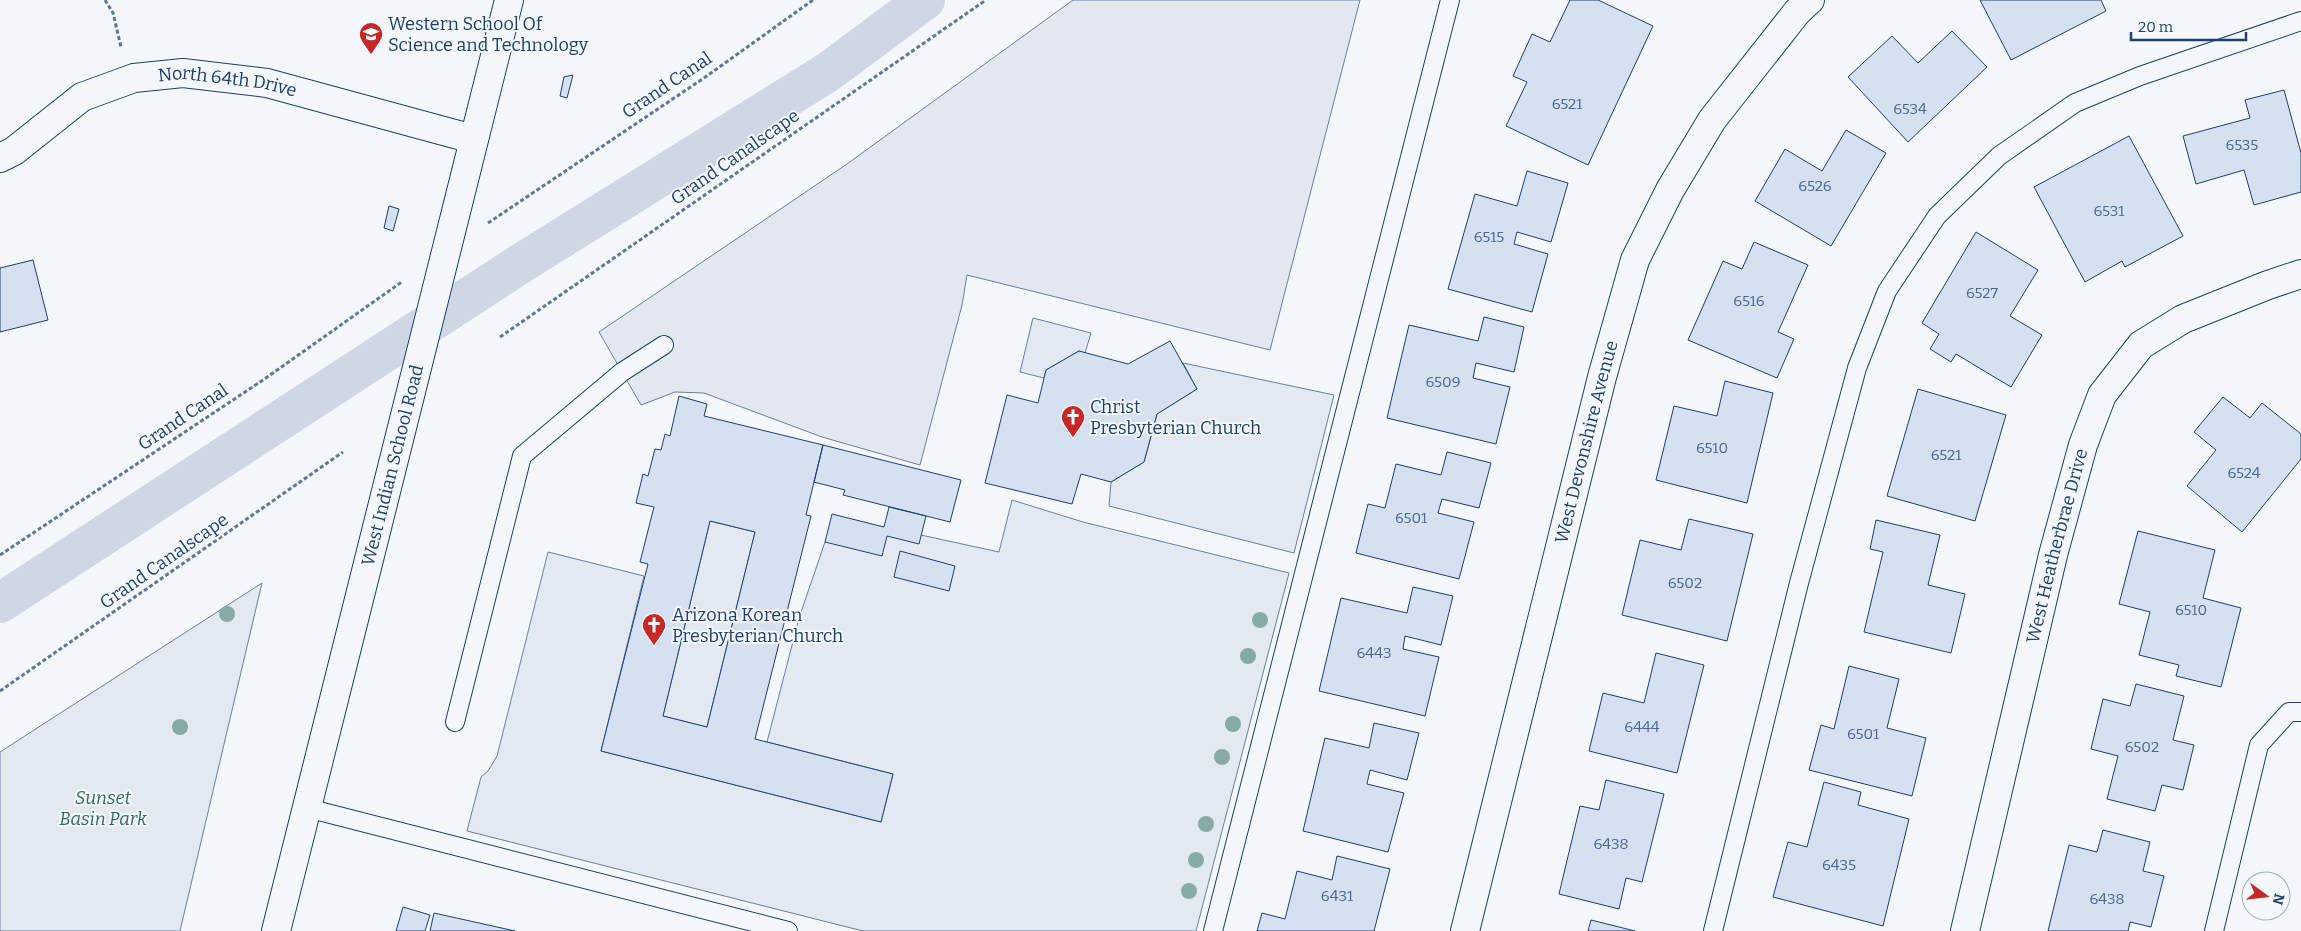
<svg xmlns="http://www.w3.org/2000/svg" width="2301" height="931" viewBox="0 0 2301 931" font-family="Bitter,serif">
  <style>
    .green { fill: #e3e9f0; stroke: #687fa3 }
    .parking { fill: #e3e8f0; stroke: #687fa3 }
    .lines { fill: none; stroke-linecap: round; stroke-linejoin: round }
    .canal { stroke: #cfd7e4; stroke-width: 40 }
    .building { fill: #d5e0f0; stroke: #1d3f73; fill-rule: evenodd }
    .lane-casing { stroke: #1d3f73; stroke-width: 20 }
    .street-casing { stroke: #1d3f73; stroke-width: 30 }
    .secondary-casing { stroke: #1d3f73; stroke-width: 30 }
    .path { stroke: #5e769c; stroke-width: 3; stroke-dasharray: 4 2.5; stroke-linecap: butt }
    .lane { stroke: #f4f7fb; stroke-width: 18 }
    .street { stroke: #f4f7fb; stroke-width: 28 }
    .secondary { stroke: #f4f7fb; stroke-width: 28 }
    .tree { fill: #86aba6 }
    .labels { text-anchor: middle; stroke-width: 4; stroke-linejoin: round; paint-order: stroke }
    .number-label { font-size: 15px; fill: #4b6792 }
    .poi-label { font-size: 18px; fill: #1d3f73; stroke: #f4f7fb; text-anchor: start }
    .street-label { font-size: 18px; fill: #1d3f73; stroke: #f4f7fb }
    .park-label { font-size: 18px; font-style: italic; fill: #2c6c60; stroke: #f4f7fb }
  </style>
  <rect width="100%" height="100%" fill="#f4f7fb"/>
  <path class="green" d="M 1033,318 L 1091,333 L 1085,353 L 1079,351 L 1046,370 L 1044,378 L 1020,372 Z
    M 1183,363 L 1334,395 L 1294,553 L 1109,506 L 1111,482 L 1144,462 L 1157,414 L 1197,389 Z
    M 1012,500 L 1083,522 L 1289,573 L 1196,931 L 863,931 L 467,831 L 481,777 L 488,771 L 497,756 L 548,552 L 644,576 L 601,751 L 881,822 L 893,774 L 767,742 L 799,618 L 825,542 L 884,527 L 999,552 Z
    M 710,521 L 755,532 L 707,727 L 663,716 Z
    M 262,583 L 180,931 L 0,931 L 0,752 Z"/>
  <path class="parking" d="M 1073,0 L 1360,0 L 1270,350 L 967,275 L 962,305 L 920,465 L 822,437 L 704,393 L 675,392 L 641,405 L 599,332 L 847,164 Z"/>
  <g class="lines">
    <path class="canal" d="M 0,603 L 520,264 L 828,72 L 925,0"/>
  </g>
  <path class="building" d="M 1570,0 L 1598,0 L 1653,26 L 1588,165 L 1506,126 L 1527,82 L 1513,76 L 1532,34 L 1550,42 Z
    M 1980,0 L 2101,0 L 2106,11 L 2011,60 Z
    M 1952,31 L 1987,67 L 1908,142 L 1848,77 L 1892,36 L 1918,63 Z
    M 573,75 L 567,98 L 560,96 L 564,77 Z
    M 2284,90 L 2301,153 L 2301,192 L 2254,205 L 2244,170 L 2196,184 L 2183,136 L 2250,118 L 2245,100 Z
    M 1846,130 L 1886,153 L 1831,246 L 1755,201 L 1785,149 L 1822,171 Z
    M 2129,136 L 2183,236 L 2125,267 L 2122,261 L 2085,282 L 2034,187 Z
    M 1527,171 L 1568,183 L 1551,242 L 1517,232 L 1514,244 L 1548,254 L 1532,312 L 1448,289 L 1475,194 L 1517,206 Z
    M 389,206 L 399,209 L 393,231 L 384,228 Z
    M 1976,232 L 2038,270 L 2010,316 L 2042,335 L 2011,387 L 1956,354 L 1951,362 L 1930,349 L 1939,334 L 1922,323 Z
    M 1754,242 L 1808,265 L 1778,332 L 1794,339 L 1777,378 L 1688,340 L 1723,261 L 1742,269 Z
    M 33,260 L 48,320 L 0,332 L 0,268 Z
    M 1484,317 L 1524,327 L 1514,372 L 1476,363 L 1473,378 L 1510,387 L 1496,444 L 1387,418 L 1409,325 L 1478,341 Z
    M 1170,341 L 1197,389 L 1157,414 L 1144,462 L 1111,482 L 1081,474 L 1072,504 L 985,483 L 1007,395 L 1038,403 L 1046,370 L 1079,351 L 1128,364 Z
    M 1725,381 L 1773,393 L 1747,503 L 1656,480 L 1674,406 L 1717,416 Z
    M 1918,389 L 2006,415 L 1975,521 L 1887,496 Z
    M 679,396 L 707,404 L 704,416 L 823,445 L 806,515 L 811,516 L 755,739 L 893,774 L 881,822 L 601,751 L 648,564 L 640,562 L 654,507 L 636,503 L 643,474 L 648,476 L 655,449 L 661,450 L 665,434 L 670,436 ZM 710,521 L 755,532 L 707,727 L 663,716 Z
    M 2223,397 L 2250,418 L 2262,403 L 2301,434 L 2301,459 L 2242,532 L 2187,486 L 2216,450 L 2194,432 Z
    M 823,445 L 961,480 L 950,522 L 843,495 L 845,490 L 814,482 Z
    M 1447,452 L 1491,463 L 1479,508 L 1442,499 L 1438,513 L 1474,522 L 1459,579 L 1356,553 L 1368,504 L 1385,508 L 1396,464 L 1441,475 Z
    M 889,507 L 926,516 L 919,544 L 887,536 L 882,556 L 825,542 L 832,514 L 884,527 Z
    M 1689,519 L 1753,534 L 1727,641 L 1622,615 L 1640,540 L 1681,550 Z
    M 1876,520 L 1940,535 L 1928,585 L 1965,594 L 1951,653 L 1864,632 L 1883,552 L 1870,549 Z
    M 2138,531 L 2215,550 L 2203,598 L 2241,608 L 2221,687 L 2176,676 L 2179,665 L 2139,655 L 2150,612 L 2119,604 Z
    M 900,551 L 955,566 L 949,591 L 894,577 Z
    M 1413,587 L 1453,596 L 1441,645 L 1405,636 L 1403,649 L 1439,657 L 1425,716 L 1319,691 L 1341,598 L 1407,613 Z
    M 1656,653 L 1704,665 L 1677,773 L 1589,751 L 1603,693 L 1644,703 Z
    M 1849,666 L 1899,679 L 1887,728 L 1926,738 L 1912,796 L 1809,770 L 1821,725 L 1834,729 Z
    M 2136,684 L 2184,696 L 2173,740 L 2194,745 L 2183,790 L 2162,785 L 2155,811 L 2107,799 L 2118,756 L 2091,749 L 2103,699 L 2130,706 Z
    M 1374,723 L 1419,733 L 1407,780 L 1370,770 L 1367,784 L 1404,793 L 1388,852 L 1303,831 L 1325,738 L 1369,748 Z
    M 1606,780 L 1664,794 L 1642,882 L 1626,878 L 1619,909 L 1559,894 L 1580,806 L 1599,810 Z
    M 1824,782 L 1861,792 L 1858,805 L 1909,819 L 1883,926 L 1773,897 L 1788,842 L 1807,847 Z
    M 2103,830 L 2150,842 L 2143,871 L 2164,876 L 2151,927 L 2130,922 L 2128,931 L 2048,931 L 2069,845 L 2097,852 Z
    M 1337,856 L 1390,869 L 1374,931 L 1257,931 L 1262,913 L 1285,919 L 1297,871 L 1332,880 Z
    M 403,907 L 430,915 L 425,931 L 396,931 Z
    M 434,913 L 515,931 L 430,931 Z
    M 1591,920 L 1635,931 L 1588,931 Z"/>
  <g class="lines">
    <g class="lane-casing">
      <path id="lane" d="M 455,722 L 522,456 L 622,372 L 664,345
        M 307,808 L 788,931
        M 1213,931 L 1450,0
        M 1713,931 L 1799,583 L 1857,368 L 1887,291 L 1937,216 L 1999,156 L 2075,103 L 2140,76 L 2301,21
        M 2214,931 L 2259,745 L 2289,712 L 2301,712"/>
    </g>
    <g class="street-casing">
      <g id="street">
        <path id="s1" d="M 0,158 L 14,151 L 82,97 L 134,78 L 183,73 L 267,83 L 473,139"/>
        <path id="s2" d="M 1465,931 L 1602,377 L 1635,260 L 1670,190 L 1712,120 L 1797,12 L 1810,0"/>
        <path id="s3" d="M 1965,931 L 2053,555 L 2083,445 L 2102,395 L 2141,345 L 2183,319 L 2268,285 L 2301,274"/>
      </g>
    </g>
    <g class="secondary-casing">
      <g id="secondary">
        <path id="s4" d="M 276,931 L 509,0"/>
      </g>
    </g>
    <path class="path" d="M 105,0 L 113,13 L 121,47
      M 488,223 L 704,78 L 813,0
      M 500,337 L 986,0
      M 0,555 L 263,380 L 403,281
      M 0,691 L 343,452"/>
    <use href="#lane" class="lane"/>
    <use href="#street" class="street"/>
    <use href="#secondary" class="secondary"/>
  </g>
  <g class="tree">
    <circle cx="227" cy="614" r="8"/>
    <circle cx="1260" cy="620" r="8"/>
    <circle cx="1248" cy="656" r="8"/>
    <circle cx="1233" cy="724" r="8"/>
    <circle cx="180" cy="727" r="8"/>
    <circle cx="1222" cy="757" r="8"/>
    <circle cx="1206" cy="824" r="8"/>
    <circle cx="1196" cy="860" r="8"/>
    <circle cx="1189" cy="891" r="8"/>
  </g>
  <defs>
    <g id="university-pin" transform="scale(1.25)"><path d="M0 17L-7.5 6A9.5 9.5 0 1 1 7.5 6Z" fill="#c62828" stroke="#f4f7fb"/><path d="M0-5L7-2L0 1L-7-2ZM-4 1L0 2.5L4 1V4Q0 6-4 4Z" fill="#fff"/></g>
    <g id="church-pin" transform="scale(1.25)"><path d="M0 17L-7.5 6A9.5 9.5 0 1 1 7.5 6Z" fill="#c62828" stroke="#f4f7fb"/><path d="M-1.2-6h2.4v3.5h3.3v2.4h-3.3V6h-2.4V-.1h-3.3v-2.4h3.3Z" fill="#fff"/></g>
  </defs>
  <g fill-rule="evenodd">
    <use href="#university-pin" x="371" y="34"/>
    <use href="#church-pin" x="1073" y="417"/>
    <use href="#church-pin" x="654" y="625"/>
  </g>
  <g class="labels">
    <g class="number-label">
      <text x="1567" y="109">6521</text>
      <text x="1910" y="114">6534</text>
      <text x="2242" y="150">6535</text>
      <text x="1815" y="191">6526</text>
      <text x="2109" y="216">6531</text>
      <text x="1489" y="242">6515</text>
      <text x="1982" y="298">6527</text>
      <text x="1749" y="306">6516</text>
      <text x="1443" y="387">6509</text>
      <text x="1712" y="453">6510</text>
      <text x="1946" y="460">6521</text>
      <text x="2244" y="478">6524</text>
      <text x="1411" y="523">6501</text>
      <text x="1685" y="588">6502</text>
      <text x="2191" y="615">6510</text>
      <text x="1374" y="658">6443</text>
      <text x="1642" y="732">6444</text>
      <text x="1863" y="739">6501</text>
      <text x="2142" y="752">6502</text>
      <text x="1611" y="849">6438</text>
      <text x="1839" y="870">6435</text>
      <text x="1337" y="901">6431</text>
      <text x="2107" y="904">6438</text>
    </g>
    <g class="poi-label">
      <text x="388" y="30">Western School Of<tspan x="388" dy="21">Science and Technology</tspan></text>
      <text x="1090" y="413">Christ<tspan x="1090" dy="21">Presbyterian Church</tspan></text>
      <text x="672" y="621">Arizona Korean<tspan x="672" dy="21">Presbyterian Church</tspan></text>
    </g>
    <g class="street-label">
      <text dy="6" stroke="none"><textPath href="#s1" startOffset="252">North 64th Drive</textPath></text>
      <text transform="translate(667 85) rotate(-34)" y="6">Grand Canal</text>
      <text transform="translate(735 157) rotate(-35)" y="6">Grand Canalscape</text>
      <text transform="translate(183 417) rotate(-34)" y="6">Grand Canal</text>
      <text dy="6" stroke="none"><textPath href="#s2" startOffset="504">West Devonshire Avenue</textPath></text>
      <text dy="6" stroke="none"><textPath href="#s4" startOffset="480">West Indian School Road</textPath></text>
      <text dy="6" stroke="none"><textPath href="#s3" startOffset="396">West Heatherbrae Drive</textPath></text>
      <text transform="translate(164 561) rotate(-35)" y="6">Grand Canalscape</text>
    </g>
    <g class="park-label">
      <text x="103" y="804">Sunset<tspan x="103" dy="21">Basin Park</tspan></text>
    </g>
  </g>
  <g transform="translate(2266 896) rotate(105)"><circle r="24" fill="#f4f7fb" stroke="#9eadc5"/>
  <path d="M0-4L9 19L0 12L-9 19Z" fill="#c62828"/>
  <text y="-8" font-size="14" font-weight="bold" text-anchor="middle" fill="#1d3f73">N</text>
  </g>
  <path d="M2131 32v8h115v-8" fill="none" stroke="#1d3f73" stroke-width="2.5"/>
  <text x="2138" y="32" font-size="15" fill="#1d3f73" stroke="#f4f7fb" stroke-width="4" paint-order="stroke">20 m</text>
</svg>
